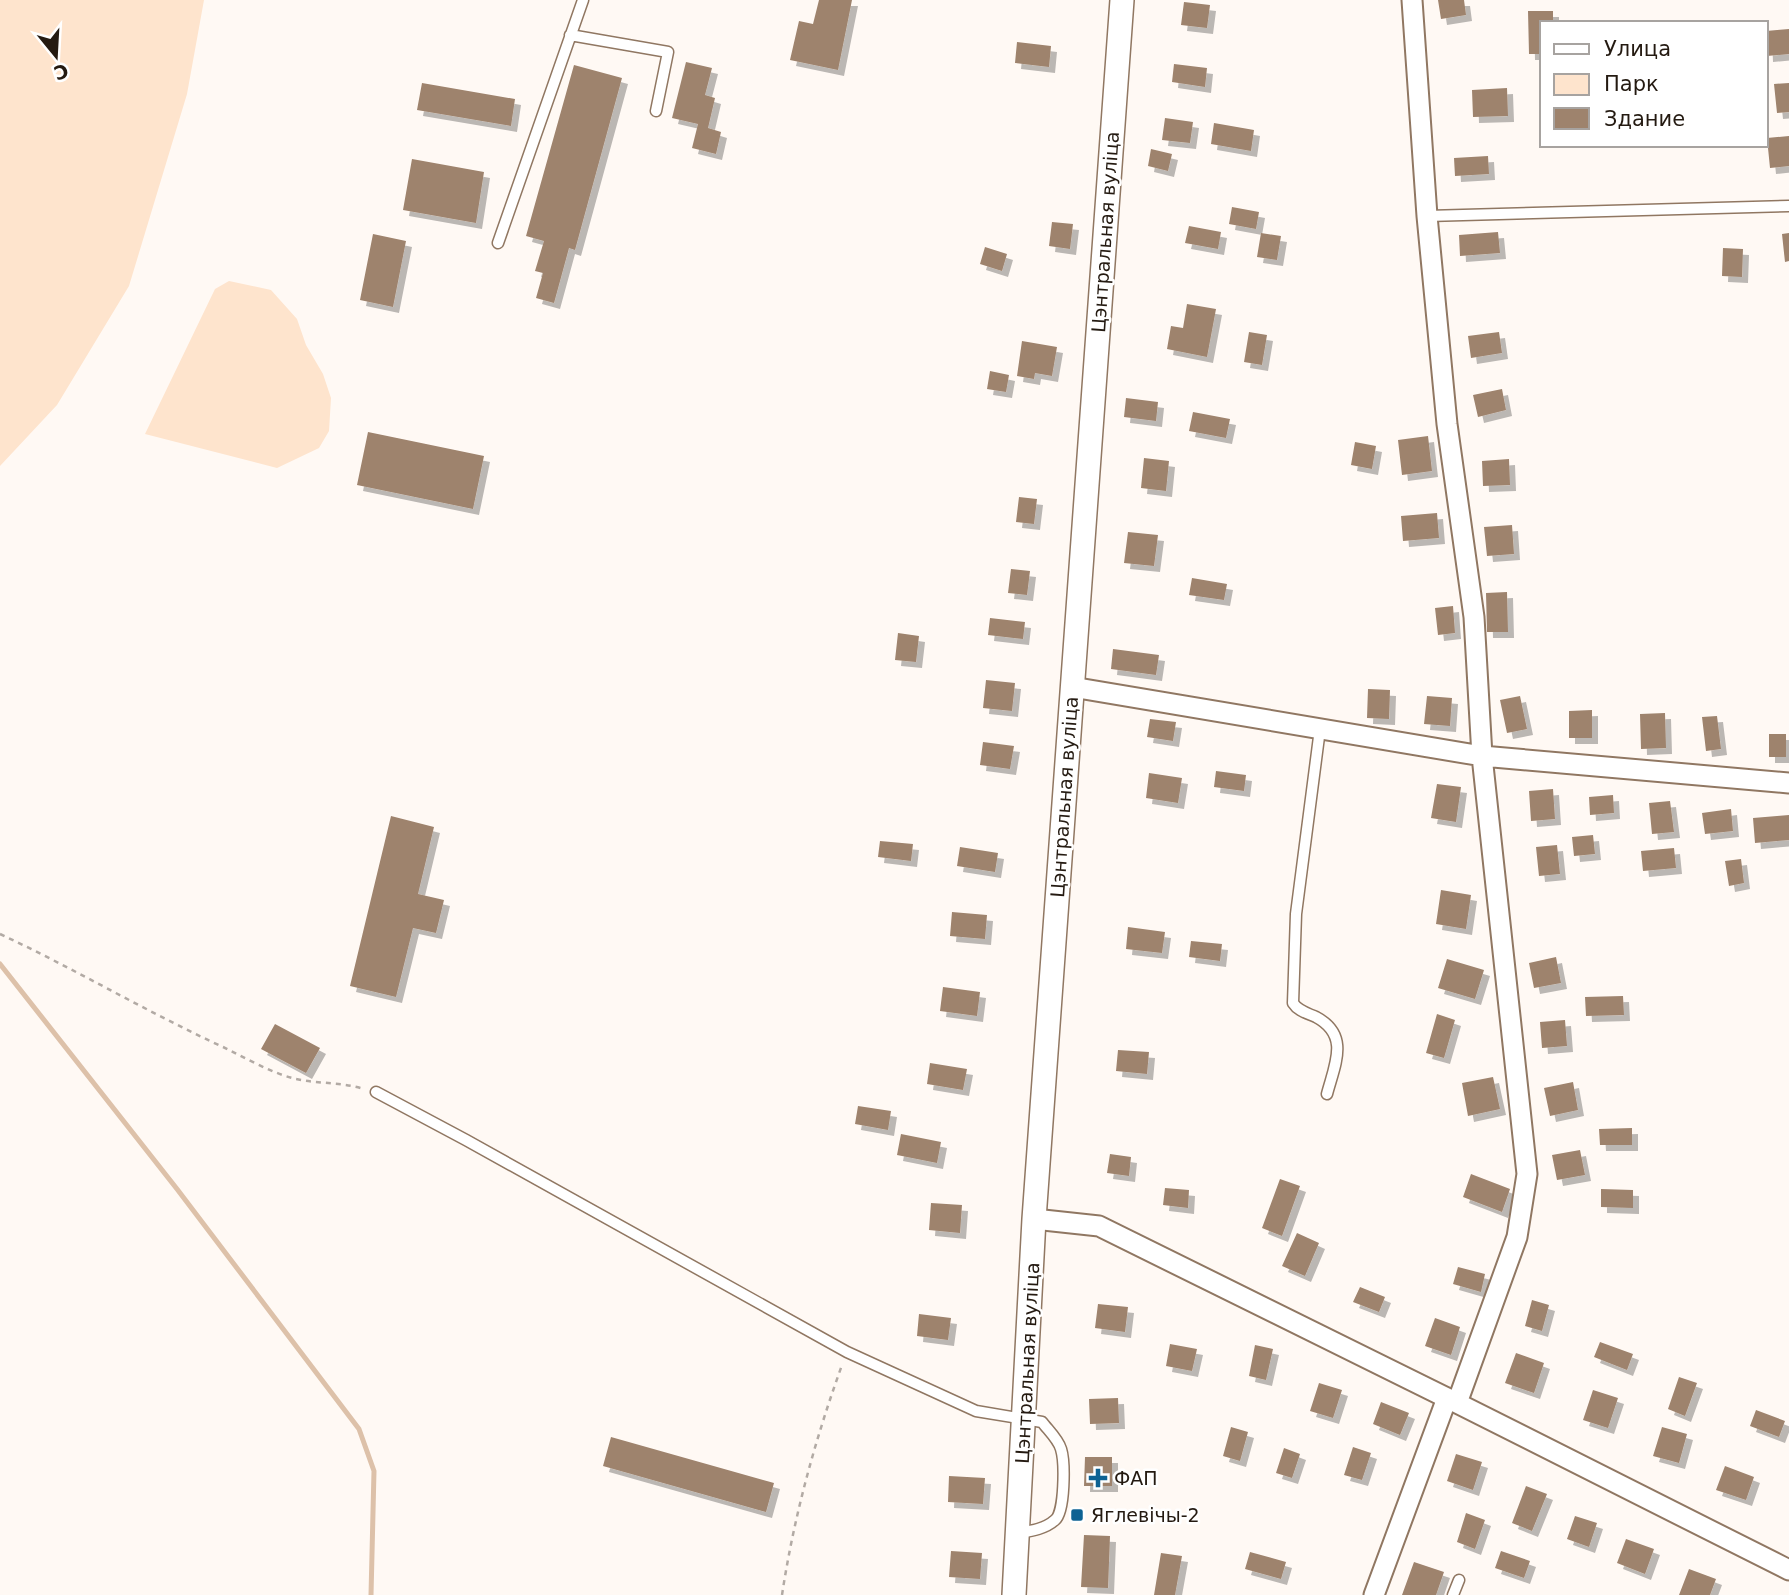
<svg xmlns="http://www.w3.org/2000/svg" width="1789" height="1595" viewBox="0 0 1789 1595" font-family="'DejaVu Sans',sans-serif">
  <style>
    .green { fill: #fee4cd }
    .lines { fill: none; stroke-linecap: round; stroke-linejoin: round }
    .stream { stroke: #ddc1a9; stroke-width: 5 }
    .building { fill: #9e836d; filter: url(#shadow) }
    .service-casing { stroke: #907762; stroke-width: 13 }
    .minor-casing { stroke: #907762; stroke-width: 23 }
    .tertiary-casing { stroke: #907762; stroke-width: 26 }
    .path { stroke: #b2aaa4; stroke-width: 2.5; stroke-dasharray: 5 5; stroke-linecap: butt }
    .service { stroke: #fff; stroke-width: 10 }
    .minor { stroke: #fff; stroke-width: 19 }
    .tertiary { stroke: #fff; stroke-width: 23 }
    .poi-dot { fill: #0e6293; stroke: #fff; stroke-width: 2.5 }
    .labels { text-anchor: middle; stroke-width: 5; stroke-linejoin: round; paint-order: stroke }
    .street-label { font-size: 19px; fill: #241a11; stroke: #fff }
    .poi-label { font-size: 19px; fill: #241a11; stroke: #fff; text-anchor: start }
  </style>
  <defs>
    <filter id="shadow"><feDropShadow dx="6" dy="6" stdDeviation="0" flood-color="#0004"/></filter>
  </defs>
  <rect width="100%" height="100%" fill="#fff9f4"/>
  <path class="green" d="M 0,0 L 204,0 L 187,94 L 129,286 L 57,405 L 0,466 Z
    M 229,281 L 271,290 L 297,319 L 306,345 L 323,374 L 331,398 L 329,431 L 319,448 L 277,468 L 145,434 L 215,289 Z"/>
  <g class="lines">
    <path class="stream" d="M 0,964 L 177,1189 L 359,1429 L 374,1471 L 371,1595"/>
  </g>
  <path class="building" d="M 819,0 L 852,0 L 838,70 L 790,60 L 799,21 L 813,24 Z
    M 1438,0 L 1464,0 L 1466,15 L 1441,19 Z
    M 1184,2 L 1210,5 L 1207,28 L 1181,25 Z
    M 1528,11 L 1553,11 L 1553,23 L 1542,23 L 1542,54 L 1529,54 Z
    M 1789,29 L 1789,54 L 1767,56 L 1766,31 Z
    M 1017,42 L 1051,46 L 1049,67 L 1015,63 Z
    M 686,62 L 712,68 L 705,95 L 715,98 L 708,128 L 721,132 L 716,154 L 692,148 L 698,124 L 672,118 Z
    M 1174,64 L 1207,68 L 1205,87 L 1172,82 Z
    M 574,65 L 622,78 L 575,250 L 569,248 L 554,303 L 536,298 L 543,273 L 535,271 L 544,241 L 526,236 Z
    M 422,83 L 515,99 L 511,126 L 417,110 Z
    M 1789,83 L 1789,112 L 1777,113 L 1774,84 Z
    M 1507,88 L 1508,116 L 1473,117 L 1472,90 Z
    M 1165,118 L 1193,122 L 1190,143 L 1162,140 Z
    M 1214,123 L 1254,130 L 1251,151 L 1211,144 Z
    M 1789,136 L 1789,166 L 1770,168 L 1767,138 Z
    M 1151,149 L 1172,154 L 1168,171 L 1148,166 Z
    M 1488,156 L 1489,174 L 1455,176 L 1454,158 Z
    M 412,159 L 484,172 L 476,223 L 403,210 Z
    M 1232,207 L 1259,212 L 1256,229 L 1229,224 Z
    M 1052,222 L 1073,224 L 1070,249 L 1049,246 Z
    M 1189,226 L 1221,232 L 1218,249 L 1185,243 Z
    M 1498,232 L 1500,253 L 1460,256 L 1459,235 Z
    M 1261,233 L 1281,236 L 1277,260 L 1257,257 Z
    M 1789,233 L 1789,261 L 1785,262 L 1782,234 Z
    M 373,234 L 406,241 L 393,307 L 360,300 Z
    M 985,247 L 1007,254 L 1002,271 L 980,264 Z
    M 1723,248 L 1743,249 L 1742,277 L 1722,276 Z
    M 1187,304 L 1216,309 L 1207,357 L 1167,349 L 1171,326 L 1183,328 Z
    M 1249,332 L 1267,335 L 1262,365 L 1244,362 Z
    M 1499,332 L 1502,353 L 1471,358 L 1468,336 Z
    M 1022,341 L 1057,347 L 1052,376 L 1035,373 L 1034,379 L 1017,376 Z
    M 990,371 L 1009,375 L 1006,392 L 987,389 Z
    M 1502,389 L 1506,410 L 1478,417 L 1473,395 Z
    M 1126,398 L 1158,402 L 1156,421 L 1124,417 Z
    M 1193,412 L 1230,419 L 1226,438 L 1189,431 Z
    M 368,432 L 484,456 L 473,509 L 357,485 Z
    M 1428,436 L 1432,471 L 1402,475 L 1398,440 Z
    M 1355,442 L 1376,446 L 1372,469 L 1351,465 Z
    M 1144,458 L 1169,461 L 1166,491 L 1141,488 Z
    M 1509,459 L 1510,485 L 1483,486 L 1482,461 Z
    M 1019,497 L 1037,499 L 1034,524 L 1016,522 Z
    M 1437,513 L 1439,538 L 1403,541 L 1401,516 Z
    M 1512,525 L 1514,554 L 1487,556 L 1484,527 Z
    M 1128,532 L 1158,535 L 1154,566 L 1124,563 Z
    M 1011,569 L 1030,571 L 1027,595 L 1008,593 Z
    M 1192,578 L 1227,584 L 1224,600 L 1189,595 Z
    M 1507,592 L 1508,632 L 1487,632 L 1486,593 Z
    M 1453,606 L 1455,633 L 1438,635 L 1435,608 Z
    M 990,618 L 1025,622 L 1023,639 L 988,635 Z
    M 898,633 L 919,636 L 916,662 L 895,660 Z
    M 1113,649 L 1159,655 L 1156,675 L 1111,669 Z
    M 986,680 L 1015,683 L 1012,711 L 983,708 Z
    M 1368,689 L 1390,690 L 1389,719 L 1367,718 Z
    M 1427,696 L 1452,698 L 1450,726 L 1424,724 Z
    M 1520,696 L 1527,729 L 1507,733 L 1500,700 Z
    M 1592,710 L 1592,738 L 1569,738 L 1569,711 Z
    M 1665,713 L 1666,748 L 1641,749 L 1640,714 Z
    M 1717,716 L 1721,749 L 1706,751 L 1702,717 Z
    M 1150,719 L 1176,722 L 1173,741 L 1147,737 Z
    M 1769,734 L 1786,734 L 1786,757 L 1769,757 Z
    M 983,742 L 1014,746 L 1010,769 L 980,765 Z
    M 1216,771 L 1246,775 L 1244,791 L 1214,787 Z
    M 1149,773 L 1182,778 L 1178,803 L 1146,798 Z
    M 1437,784 L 1461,787 L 1456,822 L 1431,818 Z
    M 1553,789 L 1555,819 L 1531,821 L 1529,791 Z
    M 1613,795 L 1614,813 L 1590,815 L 1589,797 Z
    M 1670,801 L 1674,832 L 1652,834 L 1649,803 Z
    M 1731,809 L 1733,831 L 1705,834 L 1702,813 Z
    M 1789,815 L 1789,840 L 1755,843 L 1753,818 Z
    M 391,816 L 434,827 L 418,894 L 444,900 L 436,933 L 413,928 L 396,997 L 350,986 Z
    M 1593,835 L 1595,854 L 1574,856 L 1572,837 Z
    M 880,841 L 913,844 L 911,861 L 878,857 Z
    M 1557,845 L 1560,874 L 1539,876 L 1536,847 Z
    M 960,847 L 998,853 L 995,872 L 957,866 Z
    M 1674,848 L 1676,868 L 1643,871 L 1641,851 Z
    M 1741,859 L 1744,883 L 1729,886 L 1725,861 Z
    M 1441,890 L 1471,895 L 1466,929 L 1436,924 Z
    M 952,912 L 987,915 L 985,939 L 950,936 Z
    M 1128,927 L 1165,932 L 1162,953 L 1126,949 Z
    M 1191,941 L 1222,944 L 1220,961 L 1189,957 Z
    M 1556,957 L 1561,983 L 1534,988 L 1529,963 Z
    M 1447,959 L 1484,970 L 1475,999 L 1438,988 Z
    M 943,987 L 980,992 L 977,1016 L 940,1011 Z
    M 1623,996 L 1624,1015 L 1586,1016 L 1585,997 Z
    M 1437,1014 L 1455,1020 L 1444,1058 L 1426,1053 Z
    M 1565,1020 L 1567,1046 L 1542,1048 L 1540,1022 Z
    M 275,1024 L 320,1048 L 306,1073 L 261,1049 Z
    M 1118,1050 L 1149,1052 L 1147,1074 L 1116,1071 Z
    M 930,1063 L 967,1069 L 963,1090 L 927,1084 Z
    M 1493,1077 L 1500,1109 L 1468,1116 L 1462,1083 Z
    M 1573,1082 L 1578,1110 L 1550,1116 L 1544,1088 Z
    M 858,1106 L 891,1111 L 888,1130 L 855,1124 Z
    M 1632,1128 L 1632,1145 L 1600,1145 L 1599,1129 Z
    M 901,1134 L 941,1142 L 937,1163 L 897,1155 Z
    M 1580,1150 L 1585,1175 L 1557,1180 L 1552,1155 Z
    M 1110,1154 L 1131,1157 L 1129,1176 L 1107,1173 Z
    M 1471,1174 L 1510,1189 L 1502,1212 L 1463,1197 Z
    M 1280,1179 L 1300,1186 L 1282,1236 L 1262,1228 Z
    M 1165,1188 L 1189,1190 L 1188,1208 L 1163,1205 Z
    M 1601,1189 L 1633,1190 L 1633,1208 L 1601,1207 Z
    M 931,1203 L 962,1205 L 960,1233 L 929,1230 Z
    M 1297,1233 L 1319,1243 L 1305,1276 L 1282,1266 Z
    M 1458,1267 L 1485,1274 L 1481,1292 L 1453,1284 Z
    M 1360,1287 L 1385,1297 L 1379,1312 L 1353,1302 Z
    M 1532,1300 L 1549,1305 L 1542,1331 L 1525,1326 Z
    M 1098,1304 L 1128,1307 L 1125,1332 L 1095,1328 Z
    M 919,1314 L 951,1318 L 948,1340 L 917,1336 Z
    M 1435,1318 L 1460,1327 L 1451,1355 L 1425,1346 Z
    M 1600,1342 L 1633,1354 L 1627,1370 L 1594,1357 Z
    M 1170,1344 L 1197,1349 L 1192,1371 L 1166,1366 Z
    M 1255,1345 L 1273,1349 L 1266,1380 L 1249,1376 Z
    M 1516,1353 L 1544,1363 L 1534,1393 L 1505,1383 Z
    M 1679,1377 L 1697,1383 L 1685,1416 L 1668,1409 Z
    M 1319,1383 L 1342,1390 L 1333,1418 L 1310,1411 Z
    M 1593,1390 L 1618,1398 L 1608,1428 L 1583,1420 Z
    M 1118,1398 L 1119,1423 L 1090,1424 L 1089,1399 Z
    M 1381,1402 L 1409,1413 L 1400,1435 L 1373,1424 Z
    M 1756,1410 L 1785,1421 L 1779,1437 L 1750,1426 Z
    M 1231,1427 L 1248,1432 L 1240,1461 L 1223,1456 Z
    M 1662,1427 L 1687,1434 L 1679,1463 L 1653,1456 Z
    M 611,1437 L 774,1483 L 766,1512 L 603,1466 Z
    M 1353,1447 L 1371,1453 L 1362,1480 L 1344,1475 Z
    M 1284,1448 L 1300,1454 L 1292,1478 L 1276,1473 Z
    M 1456,1454 L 1482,1462 L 1473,1490 L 1447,1481 Z
    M 1085,1457 L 1112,1457 L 1112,1486 L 1084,1486 Z
    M 1725,1466 L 1754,1477 L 1746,1500 L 1716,1490 Z
    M 949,1476 L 985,1478 L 983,1504 L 948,1502 Z
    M 1526,1486 L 1547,1494 L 1532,1531 L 1512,1523 Z
    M 1466,1513 L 1485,1520 L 1475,1549 L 1457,1542 Z
    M 1575,1516 L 1597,1523 L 1589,1547 L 1567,1539 Z
    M 1084,1535 L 1110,1536 L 1108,1588 L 1081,1587 Z
    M 1626,1539 L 1654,1549 L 1645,1574 L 1617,1563 Z
    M 951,1551 L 982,1553 L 980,1579 L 949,1577 Z
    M 1501,1551 L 1530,1561 L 1524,1578 L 1495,1568 Z
    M 1250,1552 L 1286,1562 L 1281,1579 L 1245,1569 Z
    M 1161,1553 L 1182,1556 L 1175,1595 L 1154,1595 Z
    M 1414,1562 L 1444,1572 L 1436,1595 L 1402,1595 Z
    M 1689,1569 L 1716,1579 L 1710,1595 L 1679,1595 Z"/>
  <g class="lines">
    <g class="service-casing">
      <path id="service" d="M 570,35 L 668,52 L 656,111
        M 1427,216 L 1789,206
        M 498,243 L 583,0
        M 1320,729 L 1296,914 L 1293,1003 C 1298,1011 1307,1013 1316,1017 C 1350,1035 1335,1064 1327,1094
        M 376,1092 L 466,1140 L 847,1352 L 976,1411 L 1042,1422 C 1048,1430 1058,1439 1061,1449 C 1065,1462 1065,1512 1055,1520 C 1045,1529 1031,1531 1019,1533
        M 1453,1595 L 1459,1580"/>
    </g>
    <g class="minor-casing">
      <path id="minor" d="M 1412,0 L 1427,216 L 1447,424 L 1474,617 L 1482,756 L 1527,1174 L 1517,1237 L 1457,1403
        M 1072,687 L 1482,756 L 1789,783
        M 1034,1219 L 1099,1226 L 1447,1398 L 1789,1570
        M 1374,1595 L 1447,1398"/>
    </g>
    <g class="tertiary-casing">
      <path id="tertiary" d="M 1014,1595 L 1034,1219 L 1122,0"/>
    </g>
    <path class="path" d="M 0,934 C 75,969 147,1012 223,1047 C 246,1058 271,1073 296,1079 C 319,1084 342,1082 364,1089
      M 782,1595 C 794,1516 815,1440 842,1365"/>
    <use href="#service" class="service"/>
    <use href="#minor" class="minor"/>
    <use href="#tertiary" class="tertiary"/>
  </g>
  <g class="poi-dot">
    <path d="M1094.5 1467.5h7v7h7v7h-7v7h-7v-7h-7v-7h7z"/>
    <rect x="1070" y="1508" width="14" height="14" rx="3.5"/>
  </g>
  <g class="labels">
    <g class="street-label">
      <text transform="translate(1105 232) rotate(-86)" y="7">Цэнтральная вуліца</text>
      <text transform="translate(1064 797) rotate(-86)" y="7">Цэнтральная вуліца</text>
      <text transform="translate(1027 1363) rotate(-87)" y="7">Цэнтральная вуліца</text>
    </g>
    <g class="poi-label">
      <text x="1114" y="1485">ФАП</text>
      <text x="1091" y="1522">Яглевічы-2</text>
    </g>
  </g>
  <rect x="1540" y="21" width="228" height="126" fill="#ffffff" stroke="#a7a3a0" stroke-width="2"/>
  <rect x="1554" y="44" width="35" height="10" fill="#ffffff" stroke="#a7a3a0" stroke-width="2"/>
  <text x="1604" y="56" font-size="21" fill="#241a11">Улица</text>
  <rect x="1554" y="74" width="35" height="21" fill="#fee4cd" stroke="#a7a3a0" stroke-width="2"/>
  <text x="1604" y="91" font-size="21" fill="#241a11">Парк</text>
  <rect x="1554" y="108" width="35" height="21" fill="#9e836d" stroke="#a7a3a0" stroke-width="2"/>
  <text x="1604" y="126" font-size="21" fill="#241a11">Здание</text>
  <g transform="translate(56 56) rotate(162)" stroke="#ffffff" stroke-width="5" paint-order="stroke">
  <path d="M0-5L12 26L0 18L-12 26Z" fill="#241a11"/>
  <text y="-10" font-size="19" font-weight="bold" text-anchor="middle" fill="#241a11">С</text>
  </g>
</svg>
